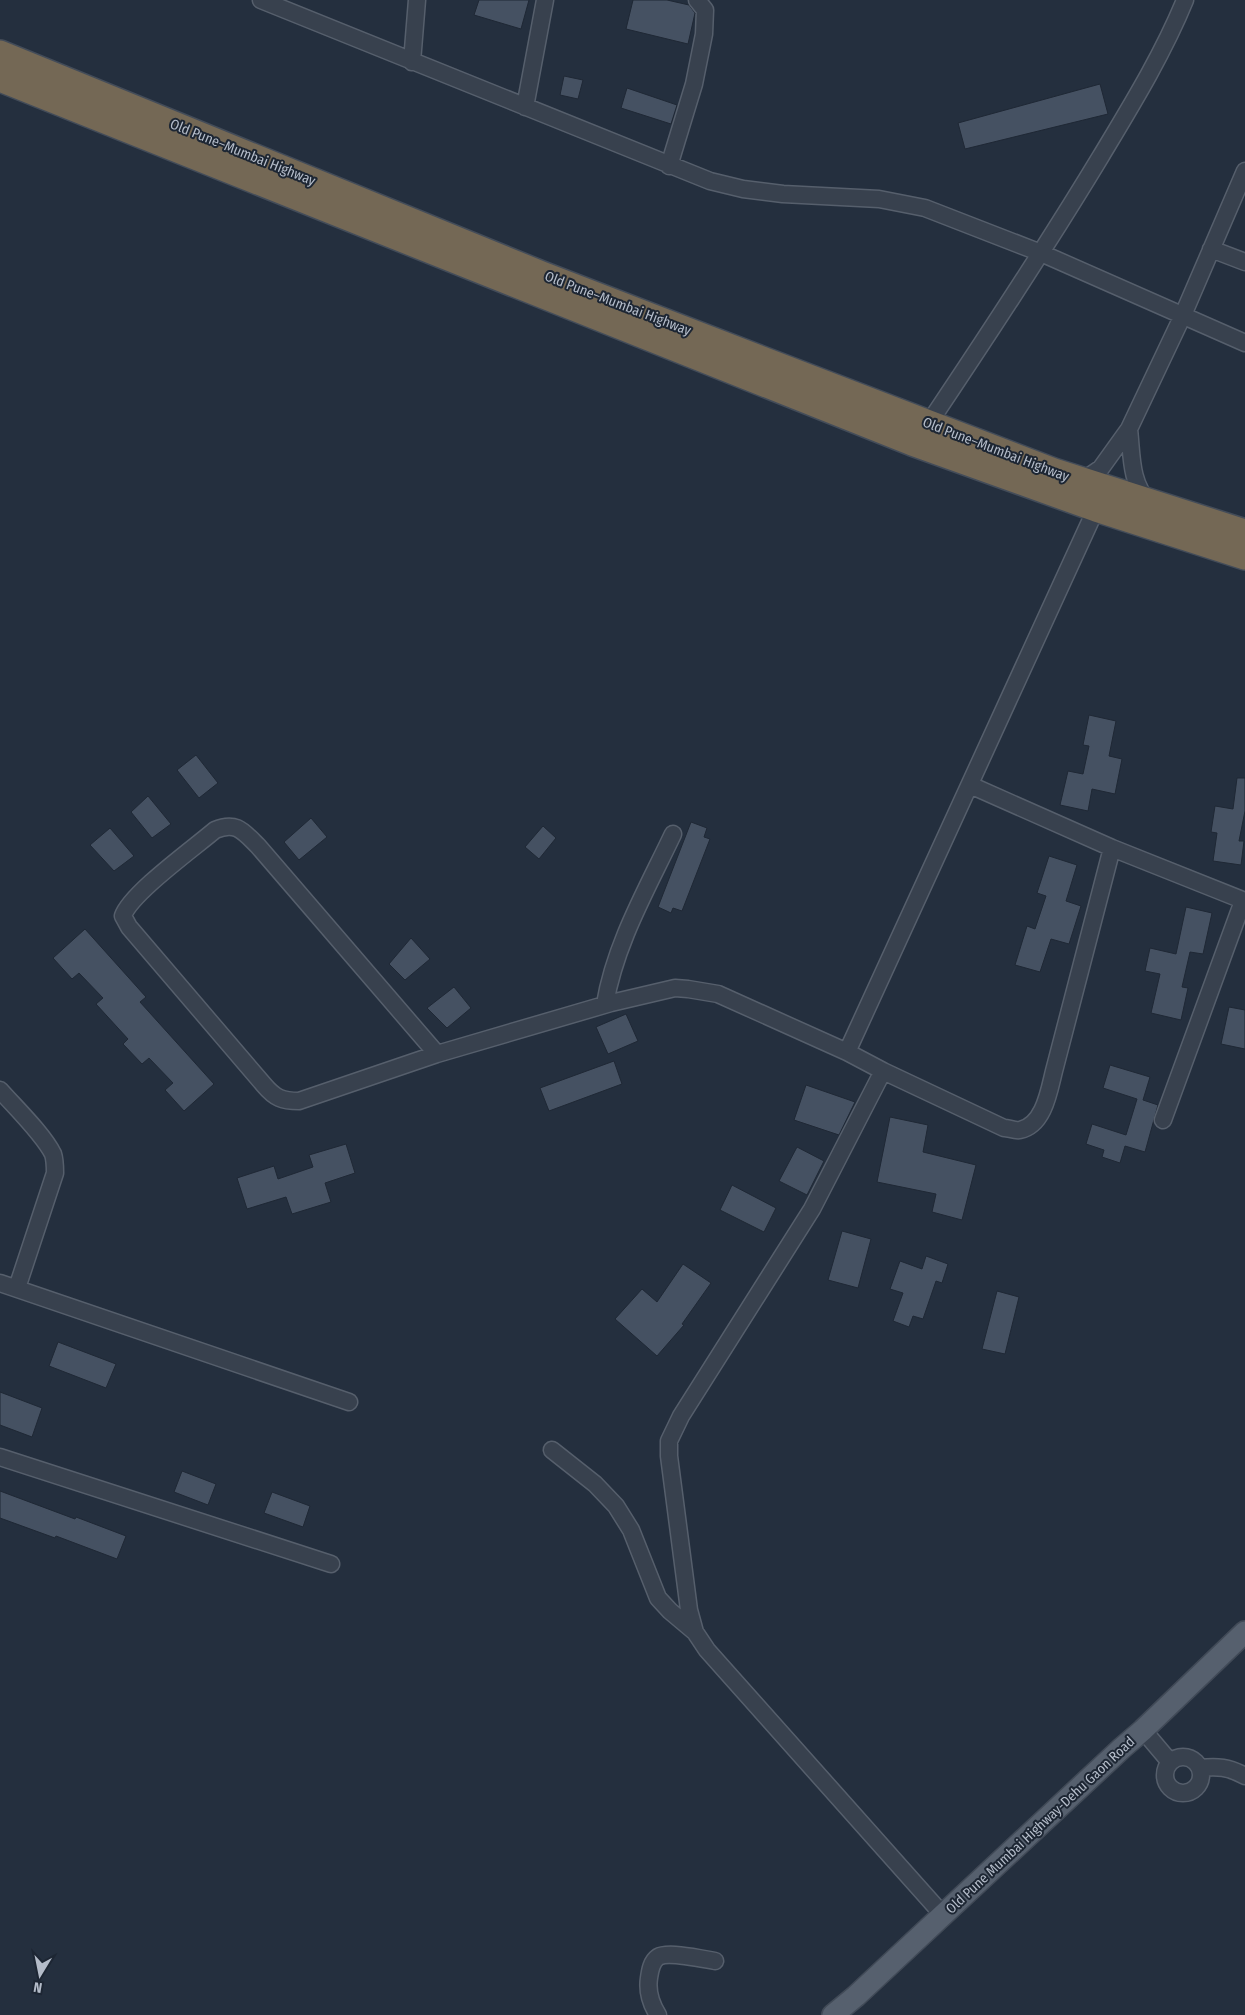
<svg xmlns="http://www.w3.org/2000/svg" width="1245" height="2015" viewBox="0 0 1245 2015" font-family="'Fira Sans Condensed',sans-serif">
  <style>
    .building { fill: #455162; stroke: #1f2835 }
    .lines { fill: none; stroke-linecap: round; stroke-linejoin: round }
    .minor-casing { stroke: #565f6c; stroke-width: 19 }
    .major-casing { stroke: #414a57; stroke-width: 24 }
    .highway-casing { stroke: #434c59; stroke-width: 28 }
    .minor { stroke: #38414e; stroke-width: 16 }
    .major { stroke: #56606e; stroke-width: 21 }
    .highway { stroke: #746855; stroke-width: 25 }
    .labels { text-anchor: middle; stroke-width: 4; stroke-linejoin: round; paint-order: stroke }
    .street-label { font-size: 14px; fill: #b4bcc9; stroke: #1d2633 }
  </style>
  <rect width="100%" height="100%" fill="#242f3e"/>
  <path class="building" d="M 479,0 L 529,0 L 521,29 L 474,15 Z
    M 633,0 L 667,0 L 689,5 L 695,13 L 688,44 L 626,29 Z
    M 564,76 L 583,80 L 578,99 L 560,95 Z
    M 1100,84 L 1108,114 L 965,149 L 958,123 Z
    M 627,88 L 677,105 L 671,124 L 621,108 Z
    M 1089,715 L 1116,721 L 1109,756 L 1122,759 L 1115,794 L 1092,789 L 1088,811 L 1060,805 L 1068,771 L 1083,774 L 1089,746 L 1083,745 Z
    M 196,755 L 218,783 L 199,798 L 177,770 Z
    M 1237,778 L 1245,778 L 1245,811 L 1239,841 L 1244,841 L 1241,865 L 1213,861 L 1217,833 L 1211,832 L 1215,806 L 1233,809 Z
    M 148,796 L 171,824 L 152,838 L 131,812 Z
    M 311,818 L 327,837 L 299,860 L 284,842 Z
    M 691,822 L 707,828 L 704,837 L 710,839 L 682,911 L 673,908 L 671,913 L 658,907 Z
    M 543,826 L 556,838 L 539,859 L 525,847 Z
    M 110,828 L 134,856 L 114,871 L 90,845 Z
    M 1049,856 L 1077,865 L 1066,901 L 1081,906 L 1069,944 L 1051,939 L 1040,972 L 1015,965 L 1027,926 L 1035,929 L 1046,896 L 1037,893 Z
    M 1186,907 L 1212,913 L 1203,954 L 1190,952 L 1182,987 L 1188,988 L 1181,1020 L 1151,1013 L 1160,974 L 1145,971 L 1150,948 L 1176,954 Z
    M 85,929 L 146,997 L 140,1002 L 214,1084 L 184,1111 L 165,1090 L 173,1083 L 149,1058 L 142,1064 L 123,1044 L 128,1039 L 96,1004 L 103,998 L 79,973 L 72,979 L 53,958 Z
    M 411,938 L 430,959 L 405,980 L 389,964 Z
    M 454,987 L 471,1008 L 447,1028 L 427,1008 Z
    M 1229,1007 L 1245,1010 L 1245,1049 L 1221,1044 Z
    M 626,1014 L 638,1041 L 608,1054 L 596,1027 Z
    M 614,1061 L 622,1084 L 549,1111 L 540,1088 Z
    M 1110,1065 L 1150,1077 L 1143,1100 L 1158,1105 L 1145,1152 L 1125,1146 L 1120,1163 L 1102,1157 L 1104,1150 L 1086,1144 L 1092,1124 L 1126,1135 L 1137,1099 L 1103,1088 Z
    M 806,1085 L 855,1102 L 839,1135 L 794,1120 Z
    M 890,1117 L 928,1125 L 923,1152 L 976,1165 L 962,1220 L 932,1212 L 936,1194 L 877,1182 Z
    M 346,1144 L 355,1173 L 325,1183 L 331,1202 L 292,1214 L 286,1197 L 247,1209 L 237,1178 L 274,1166 L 278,1179 L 313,1167 L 309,1155 Z
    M 797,1147 L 824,1161 L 807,1195 L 779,1181 Z
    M 732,1185 L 776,1208 L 764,1232 L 720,1210 Z
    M 842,1231 L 871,1239 L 858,1288 L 828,1280 Z
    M 926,1256 L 948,1264 L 942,1283 L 936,1281 L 923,1319 L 913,1316 L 909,1327 L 893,1321 L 903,1293 L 890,1289 L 900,1261 L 922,1269 Z
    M 683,1264 L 711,1283 L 682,1324 L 684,1325 L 657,1356 L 615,1319 L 642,1289 L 657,1302 Z
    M 997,1291 L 1019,1297 L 1005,1354 L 982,1349 Z
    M 58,1342 L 116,1364 L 106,1388 L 49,1366 Z
    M 0,1392 L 42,1408 L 32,1437 L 0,1425 Z
    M 182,1471 L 216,1484 L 208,1505 L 174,1492 Z
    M 0,1491 L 75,1519 L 76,1517 L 126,1536 L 117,1559 L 56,1536 L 55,1538 L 0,1518 Z
    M 272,1492 L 310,1506 L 303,1527 L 264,1513 Z"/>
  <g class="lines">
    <g class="minor-casing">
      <path id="minor" d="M 261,0 L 710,181 L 743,189 L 783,194 L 879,199 L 925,208 L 1041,253 L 1245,343
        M 412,62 L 417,0
        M 525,107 L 545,0
        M 669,166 L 694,84 L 704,34 L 705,10 L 697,0
        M 1211,249 L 1245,262
        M 929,423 C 988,335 1046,247 1101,156 C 1131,106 1163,54 1185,0
        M 1129,429 C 1132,455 1130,483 1149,502
        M 1082,481 L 1101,468 L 1129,429 L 1183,315 L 1245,171
        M 970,785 L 1112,848 L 1245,901
        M 605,1004 C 615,944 647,889 673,834
        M 437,1054 L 258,846 C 243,831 236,821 215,830 C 194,848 130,894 123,916 L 129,927 L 264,1085 C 275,1098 282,1101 299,1101 L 437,1054 L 611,1003 L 675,988 L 688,989 L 718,994 L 847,1052
        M 883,1071 L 1004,1128 C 1009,1128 1015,1131 1020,1130 C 1044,1125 1049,1091 1054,1071 L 1112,848
        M 0,1090 C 15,1107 43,1134 53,1154 C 55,1160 55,1167 55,1173 L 17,1288
        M 1163,1120 L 1243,901
        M 0,1283 L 349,1402
        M 552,1450 L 595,1484 L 616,1506 L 631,1530 L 658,1598 L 670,1611 L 695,1632
        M 0,1457 L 331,1564
        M 1143,1730 L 1170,1762
        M1165 1775a18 18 0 1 1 36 0a18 18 0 1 1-36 0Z
        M 1200,1768 C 1217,1766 1229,1767 1245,1776
        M 943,1915 L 707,1650 L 695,1632 L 689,1610 L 669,1456 L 669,1441 L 681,1416 L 812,1209 L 883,1071 L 847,1052 L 1100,500
        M 658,2015 C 651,2004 647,1991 649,1978 C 650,1971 651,1962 658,1957 C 668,1951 703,1959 715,1961"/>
    </g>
    <g class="major-casing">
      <path id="major" d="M 833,2015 L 856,1996 L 1122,1748 L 1143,1730 L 1245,1632"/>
    </g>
    <g class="highway-casing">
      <path id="highway" d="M 0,53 L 542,274 L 762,359 L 1054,471 L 1245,532
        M 0,79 L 912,443 L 1096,509 L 1245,557"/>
    </g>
    <use href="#minor" class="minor"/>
    <use href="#major" class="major"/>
    <use href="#highway" class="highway"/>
  </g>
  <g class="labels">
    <g class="street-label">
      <text transform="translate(243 152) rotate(22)" y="5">Old Pune–Mumbai Highway</text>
      <text transform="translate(618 303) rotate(21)" y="5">Old Pune–Mumbai Highway</text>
      <text transform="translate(996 449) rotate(21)" y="5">Old Pune–Mumbai Highway</text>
      <text transform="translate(1040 1825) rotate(-43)" y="5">Old Pune Mumbai Highway-Dehu Gaon Road</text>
    </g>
  </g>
  <g transform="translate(40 1975) rotate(190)" stroke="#1d2633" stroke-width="4" paint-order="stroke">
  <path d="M0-4L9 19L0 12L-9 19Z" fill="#b4bcc9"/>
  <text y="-8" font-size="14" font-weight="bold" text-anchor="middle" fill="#b4bcc9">N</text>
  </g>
</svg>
